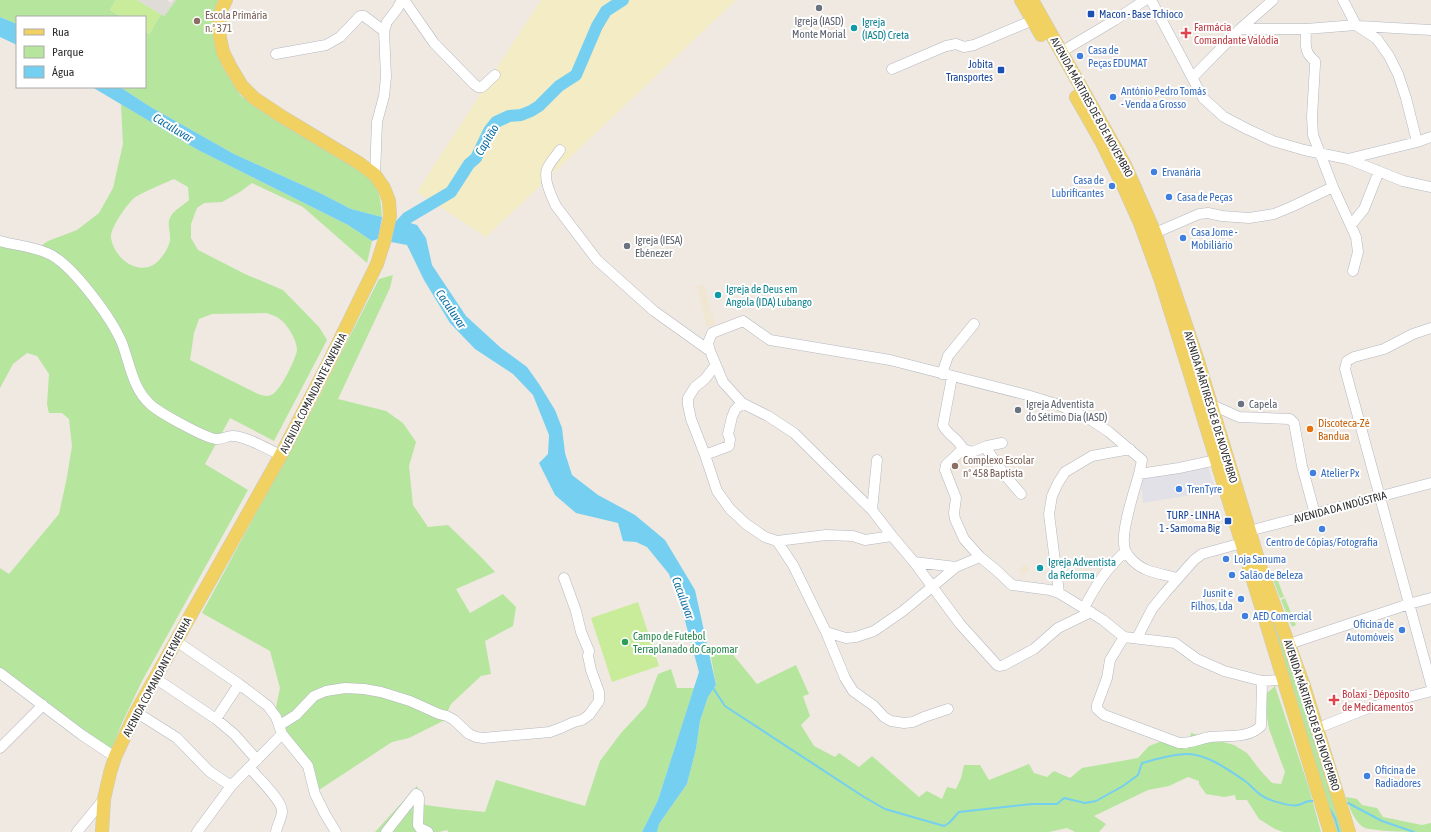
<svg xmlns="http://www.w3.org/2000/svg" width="1431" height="832" viewBox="0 0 1431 832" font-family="'Asap Condensed',sans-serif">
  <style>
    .industrial { fill: #e3e1e8 }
    .education { fill: #f0e6d1 }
    .green { fill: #b6e59e; fill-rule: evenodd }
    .sand { fill: #f3ecc5 }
    .pitch { fill: #c9ec9a }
    .plaza { fill: #dfdcd8 }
    .water { fill: #75cff0 }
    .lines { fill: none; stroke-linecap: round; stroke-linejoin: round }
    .stream { stroke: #75cff0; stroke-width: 2 }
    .river { stroke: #75cff0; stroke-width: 12 }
    .minor-casing { stroke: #b4b7c1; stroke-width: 11 }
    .major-casing { stroke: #c9c9c9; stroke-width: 14 }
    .minor { stroke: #fff; stroke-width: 10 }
    .major { stroke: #f2d163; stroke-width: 13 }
    .worship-dot { fill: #6b7280; stroke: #fff; stroke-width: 1.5 }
    .transit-dot { fill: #1a4fb4; stroke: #fff; stroke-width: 1.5 }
    .education-dot { fill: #8d6e63; stroke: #fff; stroke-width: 1.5 }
    .culture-dot { fill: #0f9aa8; stroke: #fff; stroke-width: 1.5 }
    .health-dot { fill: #e0444e; stroke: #fff; stroke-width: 1.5 }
    .shop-dot { fill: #3f7fe0; stroke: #fff; stroke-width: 1.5 }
    .food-dot { fill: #e8710a; stroke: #fff; stroke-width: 1.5 }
    .leisure-dot { fill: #2e9e5b; stroke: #fff; stroke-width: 1.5 }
    .labels { text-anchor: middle; stroke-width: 4; stroke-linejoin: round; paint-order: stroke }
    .transit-label { font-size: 11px; fill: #164399; stroke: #fff; text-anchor: end }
    .education-label { font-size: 11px; fill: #785e54; stroke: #fff; text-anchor: start }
    .worship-label { font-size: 11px; fill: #5b616d; stroke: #fff; text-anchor: start }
    .culture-label { font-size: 11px; fill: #0d838f; stroke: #fff; text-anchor: start }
    .health-label { font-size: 11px; fill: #be3a42; stroke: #fff; text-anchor: start }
    .shop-label { font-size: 11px; fill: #366cbe; stroke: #fff; text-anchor: start }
    .street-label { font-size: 11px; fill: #2e2e2e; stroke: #fff }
    .food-label { font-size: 11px; fill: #c56008; stroke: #fff; text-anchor: start }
    .leisure-label { font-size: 11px; fill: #27864d; stroke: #fff; text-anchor: start }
    .water-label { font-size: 12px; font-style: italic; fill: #0d6fa3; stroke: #fff }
  </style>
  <rect width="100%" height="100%" fill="#efe9e1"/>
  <path class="industrial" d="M 1208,467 L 1216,491 L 1143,503 L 1141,478 Z"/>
  <path class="education" d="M 704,285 L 715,325 L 707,327 L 697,286 Z
    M 961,454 L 974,463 L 970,469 L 962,462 L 951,476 L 946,473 Z
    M 1026,564 L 1030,570 L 1022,576 L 1019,569 Z"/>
  <path class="green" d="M 0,0 L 116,0 L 110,10 L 122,17 L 17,17 L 17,24 L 0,17 Z
    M 176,0 L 219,0 L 217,4 L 215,46 L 223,68 L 241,96 L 364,173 C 379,185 381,198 382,217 L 351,209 L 320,193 L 234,154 L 149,106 L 120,87 L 145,87 L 145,31 L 149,34 L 161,14 L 164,16 Z
    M 121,104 L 198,150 L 348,225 L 372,241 L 367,263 L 303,207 L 252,183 L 240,192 L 222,202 L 204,203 L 197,208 L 191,224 L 191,238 L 198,250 L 245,274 L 283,290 L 319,327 L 327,340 L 274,441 L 230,418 L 205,464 L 248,490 L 142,681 L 122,723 L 111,751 L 0,669 L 0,568 L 9,574 L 59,514 L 67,477 L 72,446 L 69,419 L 62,413 L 49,413 L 47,404 L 49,374 L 37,356 L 27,353 L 13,364 L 0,388 L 0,241 L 35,250 L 48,241 L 77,230 L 99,213 L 113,188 L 123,144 ZM 174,179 L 188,187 L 189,200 C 185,204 173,211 171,216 C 166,223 171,232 170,240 C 169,248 162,258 156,263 C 138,277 114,258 111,238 C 110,228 126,206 133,199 C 138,194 165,183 174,179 ZM 267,313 C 271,315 277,316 281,320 C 288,326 297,340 297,350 C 296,359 281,389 273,394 C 268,397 264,396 258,394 L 190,360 L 194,333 L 199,319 L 212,314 Z
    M 393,275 L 390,288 L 338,399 L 386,411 L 403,423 L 416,442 L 409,466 L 413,505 L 428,527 L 448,525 L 482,558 L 495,572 L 456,589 L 470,613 L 503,594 L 516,607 L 513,626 L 485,641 L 491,674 L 481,676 L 451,704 L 443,721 L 409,738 L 392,742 L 319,790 L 312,783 L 276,717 L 276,707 L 280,688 L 270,651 L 202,613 L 319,397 L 379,279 Z
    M 1275,573 L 1284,597 L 1280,598 L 1271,574 Z
    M 1262,589 L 1286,647 L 1344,832 L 1335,832 Z
    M 1285,598 L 1296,625 L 1292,627 L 1281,600 Z
    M 709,646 L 730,651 L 757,684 L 796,665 L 809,694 L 803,696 L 810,716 L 801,725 L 814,746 L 835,757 L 839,753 L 859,767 L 872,756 L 919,797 L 927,791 L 942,799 L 947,787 L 956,789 L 961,778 L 964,765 L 980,765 L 989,780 L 1029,764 L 1034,773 L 1047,777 L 1054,771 L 1070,778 L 1082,768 L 1138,758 L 1149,746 L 1162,741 L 1187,749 L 1191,733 L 1234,745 L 1247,753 L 1260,770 L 1272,783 L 1281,784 L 1285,772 L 1269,729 L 1266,710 L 1267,693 L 1275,686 L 1309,788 L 1321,832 L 1283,832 L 1275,829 L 1259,819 L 1247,800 L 1236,800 L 1235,795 L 1224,797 L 1206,794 L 1199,784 L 1199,781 L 1188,777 L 1169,786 L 1148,790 L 1094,816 L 1106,824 L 1099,832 L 1075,832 L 1067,828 L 1049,832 L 657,832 L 659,824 L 687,784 L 696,749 L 700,721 L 708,697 L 716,685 Z
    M 671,669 L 677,688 L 694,688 L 658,800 L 642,832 L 448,832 L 447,830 L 439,832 L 375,832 L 417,786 L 425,805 L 455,809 L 485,812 L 496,780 L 585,806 L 600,761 L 621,733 L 646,706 L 658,674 Z
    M 1346,797 L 1357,799 L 1362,805 L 1377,808 L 1383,817 L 1422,825 L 1431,823 L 1431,832 C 1413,832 1381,832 1365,828 C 1355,823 1349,807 1346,797 Z"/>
  <path class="sand" d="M 541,0 L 736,0 L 486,237 L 417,192 Z"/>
  <path class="pitch" d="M 116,0 L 137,0 L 161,14 L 149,34 L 145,31 L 145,17 L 122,17 L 110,10 Z
    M 638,602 L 659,666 L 612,682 L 591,618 Z"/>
  <path class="plaza" d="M 137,0 L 167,0 L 171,3 L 173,0 L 176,0 L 164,16 Z"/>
  <path class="water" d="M 0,17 L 17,24 L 17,45 L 0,37 Z
    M 92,87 L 120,87 L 149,106 L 234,154 L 320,193 L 351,209 L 382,217 L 378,239 L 372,241 L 348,225 L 198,150 Z
    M 400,220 L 417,225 L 426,238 L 432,265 L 466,316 L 501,348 L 527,367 L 539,384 L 555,410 L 562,428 L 565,453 L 572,475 L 598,495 L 635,515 L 665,540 L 695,590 L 716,685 L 708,697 L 700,721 L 696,749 L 687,784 L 659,824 L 657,832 L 642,832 L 658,800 L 699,672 L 685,621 L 669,574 L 647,547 L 636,542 L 623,541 L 618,523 L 576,513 L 555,495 L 539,463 L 548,454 L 549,435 L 533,395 L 513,374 L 475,349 L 450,323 L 424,280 L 407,245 L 391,242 L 394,224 Z"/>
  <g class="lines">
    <path class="stream" d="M 713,688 L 725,706 L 864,797 L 885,809 L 944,826 L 949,823 L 959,812 L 1032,804 L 1057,804 L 1064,798 L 1085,803 L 1096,801 L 1123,786 L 1138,775 L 1142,763 C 1157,759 1172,754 1187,754 C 1207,754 1229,770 1245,781 C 1252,786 1257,794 1266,798 C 1272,801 1292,807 1298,805 C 1305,804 1304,800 1313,801
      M 1348,803 L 1382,821 L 1414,832
      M 1329,808 L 1335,818 L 1339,832"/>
    <path class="river" d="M 394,232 L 407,218 L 451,192 L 469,164 L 476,158 L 489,131 L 496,122 L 509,116 L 521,115 L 531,111 L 539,106 L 559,86 L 576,75 L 597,26 L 606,11 L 623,0"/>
    <g class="minor-casing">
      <path id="minor" d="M 404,0 L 434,43 L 474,84 L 478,87 L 482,87 L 495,75
        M 1151,0 L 1203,98 L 1224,117 L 1247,129 L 1273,141 L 1304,150 L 1348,159 L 1403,181 L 1431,187
        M 1356,25 L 1377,39 L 1389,56 L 1398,74 L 1406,98 L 1417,142
        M 1358,26 L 1431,30
        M 1240,29 L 1273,0
        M 1306,29 C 1306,43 1303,52 1315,61 L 1315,65 L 1312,117 L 1313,135 L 1333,187 L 1356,237 L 1358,252 L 1353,271
        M 1061,52 L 1115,20 L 1145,0
        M 276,54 L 326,45 L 340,37 L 360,16 L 364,16 L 384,31
        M 892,69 L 946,46 L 956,44 L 964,47 L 974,45 L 1033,20
        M 1193,77 L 1240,29 L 1306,29 L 1356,25 L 1343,0
        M 560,150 C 556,156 550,162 547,169 C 543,179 551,196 556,206 L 597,260 L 654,311 L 710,351
        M 1348,159 L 1417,142 L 1431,137
        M 375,175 L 377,122 L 384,96 L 386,77 L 384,31 L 387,22 L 397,9 L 402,0
        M 1351,225 L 1364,209 L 1379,171
        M 1155,233 L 1199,214 L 1208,213 L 1222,216 L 1249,218 L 1274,214 L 1291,207 L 1333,187
        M 0,241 C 14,245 34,247 47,253 C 71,262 112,319 122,343 C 130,364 133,390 151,405 C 160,413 205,438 216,439 C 222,440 228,435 233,436 C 246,436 269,450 281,455
        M 1431,328 L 1413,334 L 1384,349 L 1354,357 L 1347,361 L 1345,369 L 1431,684
        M 715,366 L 705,379 L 695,387 L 688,398 L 688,405 L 691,419 L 705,455 L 717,491 L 730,509 L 746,524 L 765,537 L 777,541 L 826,535 L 853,536 L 865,540 L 892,536
        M 942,374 L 948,356 L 974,324
        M 952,377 L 943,425 C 947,435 959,439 963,449 L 946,465 L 945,470 L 956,498 L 954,513 L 955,519 L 964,539 L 980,557
        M 1210,404 L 1239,417 L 1290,419 L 1294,423 L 1302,466 L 1315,514
        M 985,447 L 1004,474 L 1021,494
        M 963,449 L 972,452 L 987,446 L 1002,443
        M 705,455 L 729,446 L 730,439 L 728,434 L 732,417 L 735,410 L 742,403
        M 1139,474 C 1134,492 1122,527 1124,544 C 1124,555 1137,566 1147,570 C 1157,574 1167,575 1177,578
        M 872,510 L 877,460
        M 1249,531 L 1431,483
        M 777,541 L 793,565 L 826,632 L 845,678 L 853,691 L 874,706 L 884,717 L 891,721 L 904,723 L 913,722 L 924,717 L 948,709
        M 914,562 L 956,567
        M 1059,593 L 1049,514 L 1052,496 L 1058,483 L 1065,472 L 1092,456 L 1130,449
        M 1084,608 C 1096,585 1106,569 1126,551
        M 1091,612 L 1058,628 L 1034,649 L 1004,665 L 1000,666 L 997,665 L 960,624 L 914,562 L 892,536 L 872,510 L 794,433 L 768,416 L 742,403 L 723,382 L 710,351 L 708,343 L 712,333 L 743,321 L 770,340 L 890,360 L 1027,395 L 1056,404 L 1088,418 L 1109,432 L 1142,460 L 1139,474 L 1179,468 L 1216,460
        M 826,632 L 846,638 L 856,637 L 874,631 L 903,611 L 956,567 L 980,557 L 996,570 L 1012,585 L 1050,590 L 1059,593 L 1103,620 L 1124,637 L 1175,643 L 1197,659 L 1224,671 L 1262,681 L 1283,680
        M 1124,637 L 1110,660 L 1107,678 L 1097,705 L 1097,709 L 1104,715 L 1179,743 C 1190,744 1199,739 1210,737 C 1227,735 1248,739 1261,726 L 1262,681
        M 1137,638 L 1152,609 L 1165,593 L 1194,560 L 1202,554 L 1242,543
        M 176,641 L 239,684 L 268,706 L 276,717 L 282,734 L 308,766 L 315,794 L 325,814 L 336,832
        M 1289,644 L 1409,604 L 1431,598
        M 0,673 L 82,735 L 115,757
        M 155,678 L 216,719 L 234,734 L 257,760
        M 136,712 L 177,738 L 209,771 L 231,786
        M 216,719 L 239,684
        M 280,725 L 296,715 L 314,696 L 326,691 L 345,688 L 364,689 L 381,692 L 410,701 L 439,714 L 447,716 L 454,720 L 469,734 L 476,737 L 483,738 L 550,732 L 563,727 L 574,722 L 582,720 L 589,715 L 599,701 L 599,692 L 591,670 L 588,656 L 589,651 L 581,632 L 576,611 L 564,578
        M 1318,728 L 1371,707 L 1431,691
        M 0,748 L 43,705
        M 250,768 C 257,777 282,800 282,811 C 282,818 277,825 276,832
        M 77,832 L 104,799
        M 197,832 L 231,786 L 282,734
        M 386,832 L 416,794 L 418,795 L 419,798 L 418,825 L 420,828 L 428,832"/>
    </g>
    <g class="major-casing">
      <path id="major" d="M 1021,0 L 1041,35
        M 1032,0 L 1125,165 L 1155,233 L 1198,361 L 1261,569 L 1304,686 L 1349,832
        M 1076,97 L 1101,141 L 1126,192 L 1140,223 L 1161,281 L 1190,374 L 1330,832
        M 102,832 L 104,799 L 110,773 L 115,757 L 136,712 L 281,455 L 328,364 L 377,264 L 384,242 L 390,216 L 389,201 L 384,188 L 375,175 L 359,163 L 281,116 L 254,98 L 242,86 L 230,66 L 223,52 L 220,38 L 219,24 L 222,8 L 226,0"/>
    </g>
    <use href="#minor" class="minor"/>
    <use href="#major" class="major"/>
  </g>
  <g class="worship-dot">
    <circle cx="819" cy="8" r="4"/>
    <circle cx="627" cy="246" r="4"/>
    <circle cx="1241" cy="404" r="4"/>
    <circle cx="1018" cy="410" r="4"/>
  </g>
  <g class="transit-dot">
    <rect x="1087" y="10" width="8" height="8" rx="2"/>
    <rect x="997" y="66" width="8" height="8" rx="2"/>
    <rect x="1224" y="517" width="8" height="8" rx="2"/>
  </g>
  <g class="education-dot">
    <circle cx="197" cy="21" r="4"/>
    <circle cx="955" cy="466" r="4"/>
  </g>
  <g class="culture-dot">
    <circle cx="854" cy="28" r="4"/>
    <circle cx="718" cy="295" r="4"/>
    <circle cx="1040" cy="568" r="4"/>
  </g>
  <g class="health-dot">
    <path d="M1184 27h4v4h4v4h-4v4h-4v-4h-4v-4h4z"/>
    <path d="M1332 694h4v4h4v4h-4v4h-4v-4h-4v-4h4z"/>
  </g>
  <g class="shop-dot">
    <circle cx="1080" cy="56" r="4"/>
    <circle cx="1113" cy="97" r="4"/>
    <circle cx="1154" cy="172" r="4"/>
    <circle cx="1112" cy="186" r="4"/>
    <circle cx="1169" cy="197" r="4"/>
    <circle cx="1183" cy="238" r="4"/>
    <circle cx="1313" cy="473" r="4"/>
    <circle cx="1179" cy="489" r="4"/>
    <circle cx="1322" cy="529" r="4"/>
    <circle cx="1226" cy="559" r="4"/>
    <circle cx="1232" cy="575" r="4"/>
    <circle cx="1241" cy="599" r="4"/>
    <circle cx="1245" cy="616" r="4"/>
    <circle cx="1402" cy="630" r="4"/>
    <circle cx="1367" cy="776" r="4"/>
  </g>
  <circle class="food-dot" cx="1310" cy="429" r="4"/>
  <circle class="leisure-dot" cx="625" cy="642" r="4"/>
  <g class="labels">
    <g class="transit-label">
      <text x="1099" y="18" text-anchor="start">Macon - Base Tchioco</text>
      <text x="993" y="68">Jobita<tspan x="993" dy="13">Transportes</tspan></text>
      <text x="1220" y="519">TURP - LINHA<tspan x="1220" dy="13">1 - Samoma Big</tspan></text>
    </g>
    <g class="education-label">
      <text x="205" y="19">Escola Primária<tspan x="205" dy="13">n.º 371</tspan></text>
      <text x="963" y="464">Complexo Escolar<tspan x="963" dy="13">nº 458 Baptista</tspan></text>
    </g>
    <g class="worship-label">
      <text x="819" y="25" text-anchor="middle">Igreja (IASD)<tspan x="819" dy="13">Monte Morial</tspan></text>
      <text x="635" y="244">Igreja (IESA)<tspan x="635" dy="13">Ebénezer</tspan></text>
      <text x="1026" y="408">Igreja Adventista<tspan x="1026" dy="13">do Sétimo Dia (IASD)</tspan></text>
      <text x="1249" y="408">Capela</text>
    </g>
    <g class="culture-label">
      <text x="862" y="26">Igreja<tspan x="862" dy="13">(IASD) Creta</tspan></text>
      <text x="726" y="293">Igreja de Deus em<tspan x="726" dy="13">Angola (IDA) Lubango</tspan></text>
      <text x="1048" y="566">Igreja Adventista<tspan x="1048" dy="13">da Reforma</tspan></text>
    </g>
    <g class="health-label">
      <text x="1194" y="31">Farmácia<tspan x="1194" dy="13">Comandante Valódia</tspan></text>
      <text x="1342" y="698">Bolaxi - Déposito<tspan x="1342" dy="13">de Medicamentos</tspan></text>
    </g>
    <g class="shop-label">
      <text x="1088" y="54">Casa de<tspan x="1088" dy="13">Peças EDUMAT</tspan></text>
      <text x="1121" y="95">António Pedro Tomás<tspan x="1121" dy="13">- Venda a Grosso</tspan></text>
      <text x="1162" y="176">Ervanária</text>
      <text x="1104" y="184" text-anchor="end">Casa de<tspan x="1104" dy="13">Lubrificantes</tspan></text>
      <text x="1177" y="201">Casa de Peças</text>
      <text x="1191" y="236">Casa Jome -<tspan x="1191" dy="13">Mobiliário</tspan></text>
      <text x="1321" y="477">Atelier Px</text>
      <text x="1187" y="493">TrenTyre</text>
      <text x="1322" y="546" text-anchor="middle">Centro de Cópias/Fotografia</text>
      <text x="1234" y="563">Loja Sanuma</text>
      <text x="1240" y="579">Salão de Beleza</text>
      <text x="1233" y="597" text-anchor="end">Jusnit e<tspan x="1233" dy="13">Filhos, Lda</tspan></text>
      <text x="1253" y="620">AED Comercial</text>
      <text x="1394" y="628" text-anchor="end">Oficina de<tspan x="1394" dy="13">Automóveis</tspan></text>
      <text x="1375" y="774">Oficina de<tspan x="1375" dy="13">Radiadores</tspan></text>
    </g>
    <g class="street-label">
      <text transform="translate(1092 107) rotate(61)" y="4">AVENIDA MÁRTIRES DE 8 DE NOVEMBRO</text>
      <text transform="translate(313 393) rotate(-63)" y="4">AVENIDA COMANDANTE KWENHA</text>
      <text transform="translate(1211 407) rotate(73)" y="4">AVENIDA MÁRTIRES DE 8 DE NOVEMBRO</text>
      <text transform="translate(1340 507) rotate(-15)" y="4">AVENIDA DA INDÚSTRIA</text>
      <text transform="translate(157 677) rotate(-62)" y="4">AVENIDA COMANDANTE KWENHA</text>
      <text transform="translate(1312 715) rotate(72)" y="4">AVENIDA MÁRTIRES DE 8 DE NOVEMBRO</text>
    </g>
    <g class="food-label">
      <text x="1318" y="427">Discoteca-Zé<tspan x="1318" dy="13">Bandua</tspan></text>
    </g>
    <g class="leisure-label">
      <text x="633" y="640">Campo de Futebol<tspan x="633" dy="13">Terraplanado do Capomar</tspan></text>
    </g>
    <g class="water-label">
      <text transform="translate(173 128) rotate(31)" y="4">Caculuvar</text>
      <text transform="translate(487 140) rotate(-59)" y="4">Capitão</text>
      <text transform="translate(451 309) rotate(56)" y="4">Caculuvar</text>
      <text transform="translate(683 598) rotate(70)" y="4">Caculuvar</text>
    </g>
  </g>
  <rect x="16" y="16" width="130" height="72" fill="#ffffff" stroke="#ababab"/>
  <rect x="24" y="29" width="20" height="6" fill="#f2d163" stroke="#ababab"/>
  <text x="52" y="36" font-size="12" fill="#2e2e2e">Rua</text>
  <rect x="24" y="46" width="20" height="12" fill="#b6e59e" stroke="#ababab"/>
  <text x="52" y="56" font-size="12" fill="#2e2e2e">Parque</text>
  <rect x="24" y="66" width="20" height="12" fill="#75cff0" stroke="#ababab"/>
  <text x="52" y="76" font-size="12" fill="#2e2e2e">Água</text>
</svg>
